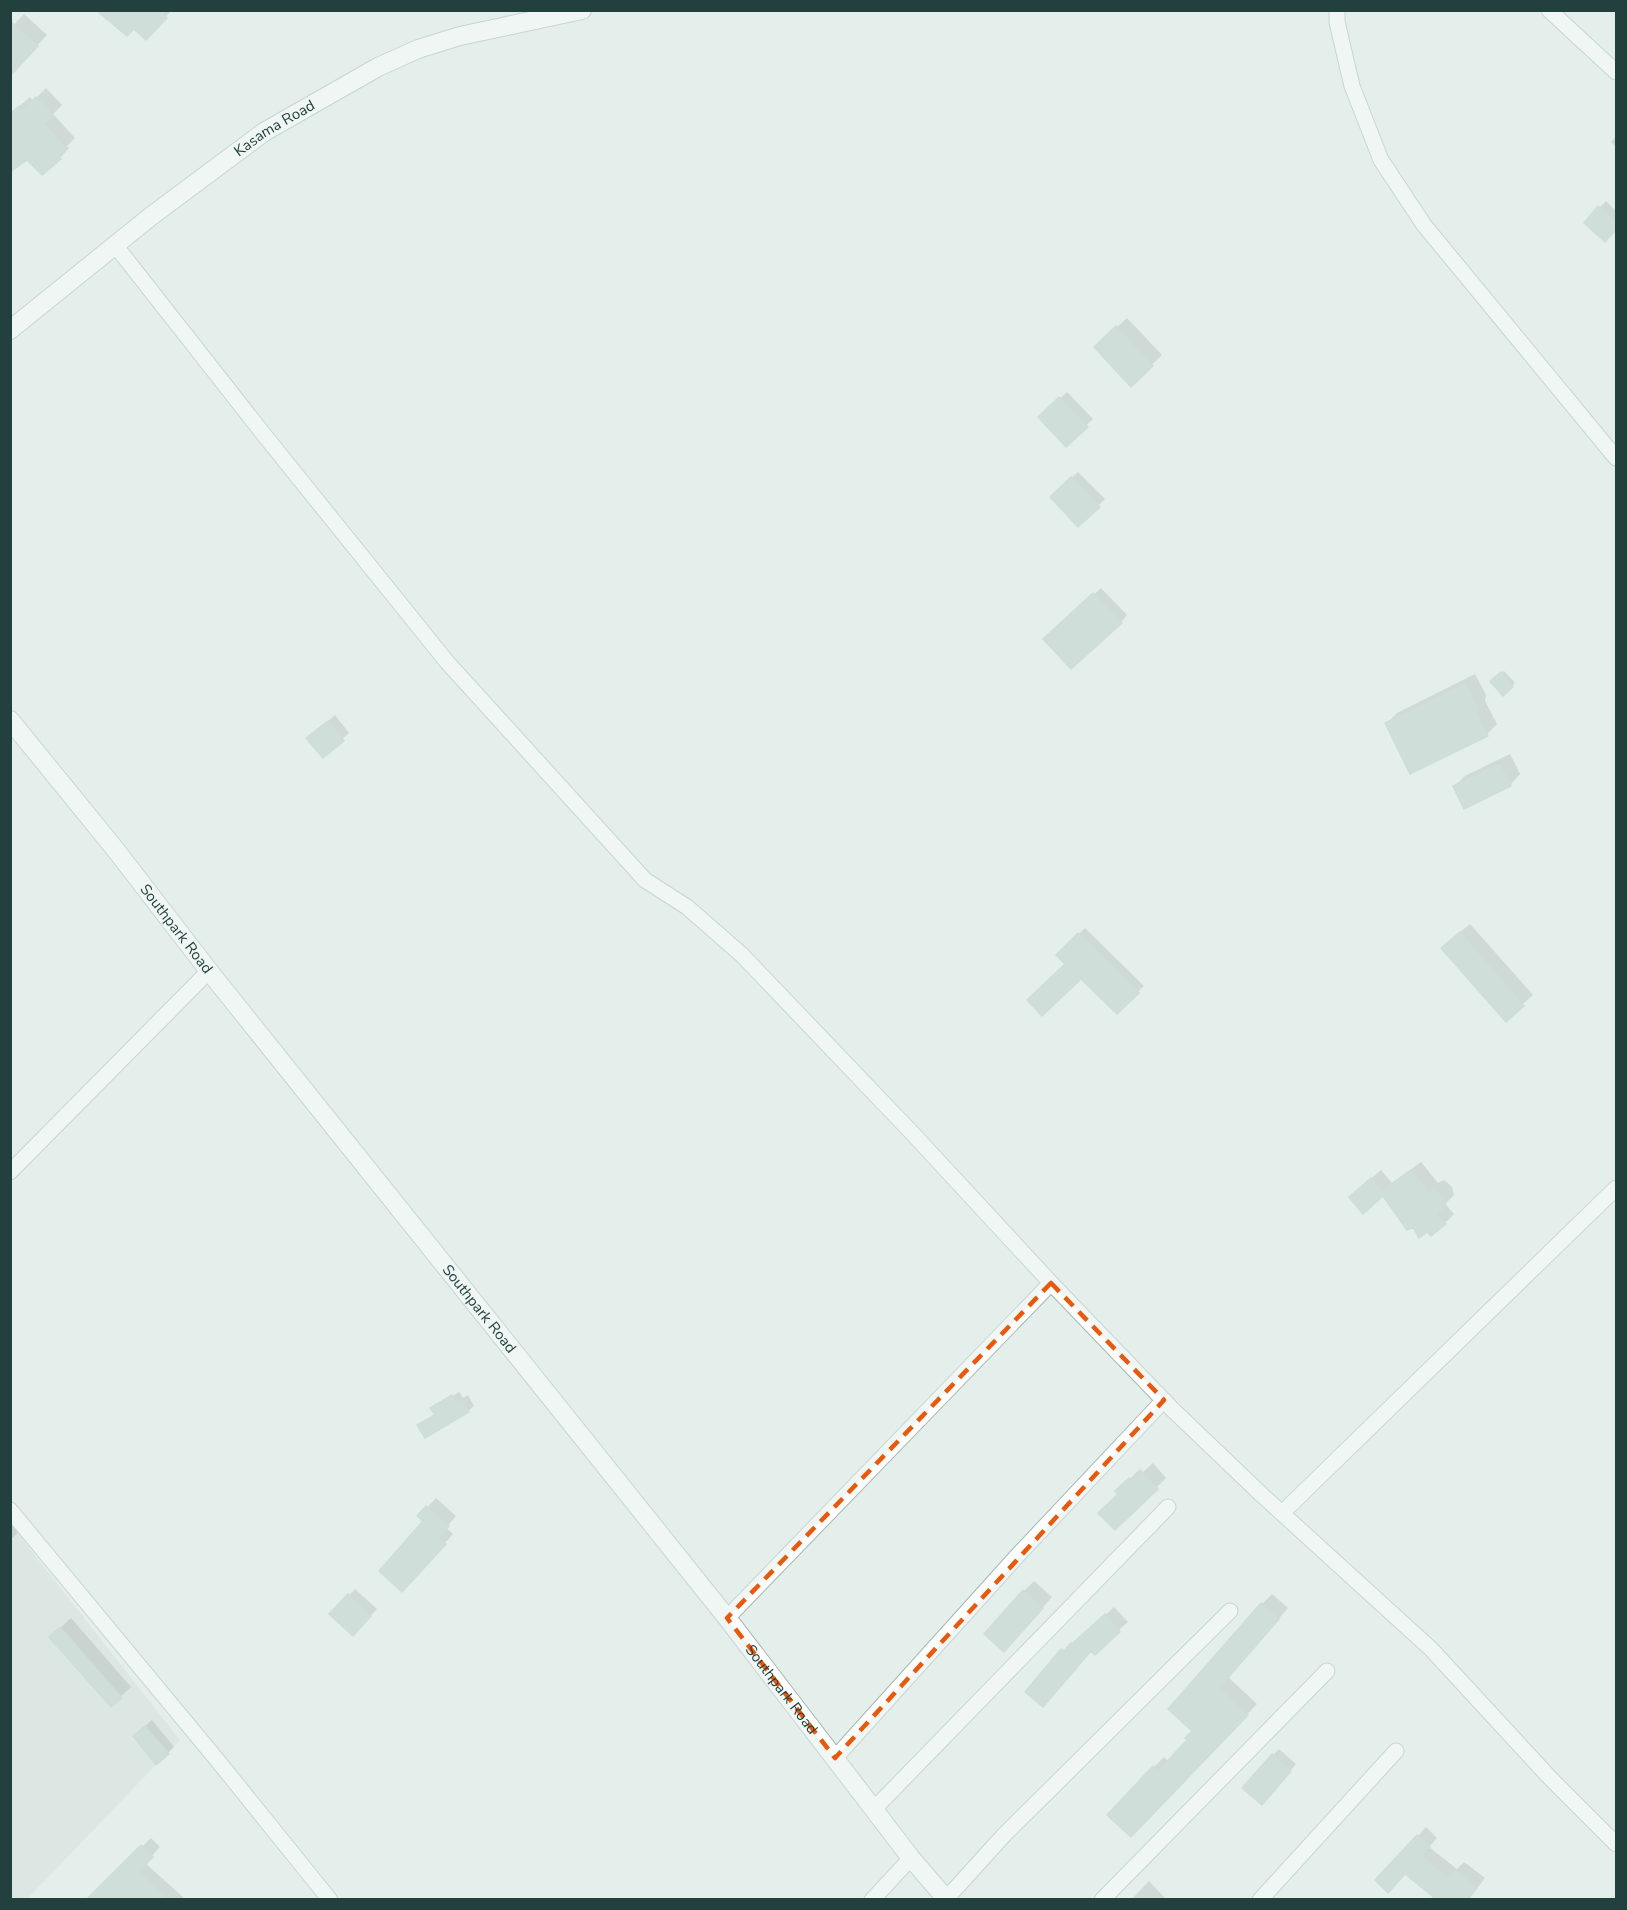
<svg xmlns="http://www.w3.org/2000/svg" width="1627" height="1910" viewBox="0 0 1627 1910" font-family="'Nunito Sans',sans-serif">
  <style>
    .built { fill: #d2dedb }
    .shadow { fill: #0003 }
    .building { fill: #b9c9c5; stroke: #b6c8c4; stroke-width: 1.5 }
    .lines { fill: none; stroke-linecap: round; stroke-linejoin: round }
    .minor-casing { stroke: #a6b7b4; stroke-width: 17 }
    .tertiary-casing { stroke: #a6b7b4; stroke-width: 20 }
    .minor { stroke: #fff; stroke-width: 15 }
    .tertiary { stroke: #fff; stroke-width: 18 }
    .marked { fill: none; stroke: #e8590c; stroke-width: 4.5; stroke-dasharray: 12 8; stroke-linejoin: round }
    .labels { text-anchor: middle; stroke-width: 4.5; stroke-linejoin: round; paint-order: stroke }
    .street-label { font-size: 15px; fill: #22413e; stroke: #f5faf8 }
  </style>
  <rect width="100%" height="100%" fill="#e4eeeb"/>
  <path class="built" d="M 10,1524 L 180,1740 L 26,1900 L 10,1899 Z"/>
  <path class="shadow" d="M 99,10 L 172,10 L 146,38 L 134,27 Z
    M 24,14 L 47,35 L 10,75 L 10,29 Z
    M 46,88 L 62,105 L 53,114 L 75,138 L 67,146 L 69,148 L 60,158 L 10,114 L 30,97 L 33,101 Z
    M 1616,136 L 1616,147 L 1611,142 Z
    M 1606,201 L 1616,211 L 1616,228 L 1600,207 Z
    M 1127,318 L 1162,355 L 1131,385 L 1096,347 Z
    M 1067,392 L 1093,419 L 1066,445 L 1040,417 Z
    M 1078,472 L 1105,499 L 1078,525 L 1052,497 Z
    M 1101,588 L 1127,615 L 1121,622 L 1051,633 Z
    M 1504,671 L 1515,683 L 1503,694 L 1492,681 Z
    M 1475,674 L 1486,695 L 1485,701 L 1497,724 L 1487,734 L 1387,723 L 1397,713 Z
    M 335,715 L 349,733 L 323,756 L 315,732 Z
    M 1510,754 L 1520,774 L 1510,785 L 1455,786 L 1465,776 Z
    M 1470,924 L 1533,995 L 1506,1019 L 1453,938 Z
    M 1085,928 L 1144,986 L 1117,1012 L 1058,955 Z
    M 1421,1162 L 1438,1183 L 1444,1180 L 1452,1187 L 1454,1195 L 1445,1204 L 1454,1214 L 1445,1223 L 1414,1225 L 1384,1194 L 1360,1188 L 1381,1170 L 1392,1183 Z
    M 458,1390 L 463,1398 L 468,1395 L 474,1406 L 468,1411 L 419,1426 L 436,1414 L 432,1408 L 436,1403 L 436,1406 L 459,1392 Z
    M 1153,1463 L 1166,1478 L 1115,1528 L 1120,1494 L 1117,1491 L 1140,1469 L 1143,1472 Z
    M 436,1498 L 456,1516 L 446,1528 L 453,1534 L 411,1582 L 425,1521 L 419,1516 Z
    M 10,1518 L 22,1529 L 10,1540 Z
    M 1034,1581 L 1052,1597 L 1014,1640 L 1024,1591 Z
    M 355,1589 L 377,1609 L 353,1634 L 332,1614 Z
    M 1272,1594 L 1288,1608 L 1228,1677 L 1257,1704 L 1141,1825 L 1154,1767 L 1164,1757 L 1169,1762 L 1189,1740 L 1262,1604 Z
    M 1114,1607 L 1128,1622 L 1119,1630 L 1095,1653 L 1091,1649 L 1027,1691 L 1071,1642 L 1074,1644 Z
    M 71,1618 L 131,1687 L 111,1705 L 51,1637 Z
    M 152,1720 L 174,1747 L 168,1753 L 141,1730 Z
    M 1279,1749 L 1296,1764 L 1268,1797 L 1273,1755 Z
    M 1426,1827 L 1437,1838 L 1429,1847 L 1457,1869 L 1464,1862 L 1485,1878 L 1468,1900 L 1430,1900 L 1433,1896 L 1405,1873 L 1418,1836 Z
    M 151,1838 L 160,1847 L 145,1863 L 183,1897 L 180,1900 L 89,1900 Z
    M 1149,1881 L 1165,1898 L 1164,1900 L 1131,1900 Z"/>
  <path class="building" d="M 96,10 L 159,10 L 167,18 L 146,40 L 134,29 L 127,36 Z
    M 10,21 L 38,46 L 10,76 Z
    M 36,97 L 53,116 L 44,124 L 67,149 L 58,156 L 61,159 L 42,175 L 27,160 L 10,172 L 10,114 L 19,106 L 22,110 Z
    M 1598,206 L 1617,223 L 1617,229 L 1605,242 L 1584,223 Z
    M 1116,326 L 1153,366 L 1131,387 L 1094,347 Z
    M 1059,397 L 1088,427 L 1066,447 L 1038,417 Z
    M 1071,477 L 1100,507 L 1078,527 L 1050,497 Z
    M 1093,593 L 1122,623 L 1071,669 L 1043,639 Z
    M 1501,672 L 1513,687 L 1503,696 L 1490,681 Z
    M 1465,683 L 1479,710 L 1476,711 L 1488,736 L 1410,774 L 1385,723 Z
    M 328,721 L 344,741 L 323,758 L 306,738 Z
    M 1499,763 L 1511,786 L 1464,809 L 1453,786 Z
    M 1460,932 L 1524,1006 L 1506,1022 L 1441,948 Z
    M 1078,933 L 1139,993 L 1117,1014 L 1081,979 L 1042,1016 L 1027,1000 L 1065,964 L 1056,955 Z
    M 1411,1170 L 1428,1191 L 1434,1188 L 1443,1197 L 1446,1205 L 1436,1214 L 1446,1224 L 1431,1236 L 1427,1232 L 1419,1238 L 1413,1227 L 1407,1230 L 1383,1196 L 1363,1214 L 1349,1197 L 1371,1178 L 1382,1191 Z
    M 452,1395 L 456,1403 L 462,1400 L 469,1412 L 425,1438 L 417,1425 L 435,1415 L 430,1408 Z
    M 1142,1472 L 1158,1489 L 1115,1530 L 1098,1513 L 1118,1494 L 1115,1491 L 1129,1478 L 1132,1481 Z
    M 426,1506 L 449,1526 L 438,1538 L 446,1544 L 402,1592 L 379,1571 L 423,1521 L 417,1516 Z
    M 1023,1590 L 1043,1608 L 1004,1652 L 984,1634 Z
    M 348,1594 L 371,1616 L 353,1636 L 329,1614 Z
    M 1261,1603 L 1279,1619 L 1219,1688 L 1248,1715 L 1131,1837 L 1107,1815 L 1153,1766 L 1158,1771 L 1187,1740 L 1185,1738 L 1192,1731 L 1168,1709 Z
    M 1105,1614 L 1120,1632 L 1095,1655 L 1091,1651 L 1043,1707 L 1025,1692 L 1061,1649 L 1064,1651 Z
    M 60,1627 L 122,1698 L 111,1707 L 49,1637 Z
    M 145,1726 L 169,1754 L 156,1765 L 133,1736 Z
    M 1272,1754 L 1291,1771 L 1262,1805 L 1242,1788 Z
    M 1417,1835 L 1430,1847 L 1422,1856 L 1448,1878 L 1455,1870 L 1477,1888 L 1468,1899 L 1436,1899 L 1405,1874 L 1388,1893 L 1375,1880 Z
    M 141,1845 L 153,1857 L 138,1872 L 168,1899 L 87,1899 Z"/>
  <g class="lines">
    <g class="minor-casing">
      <path id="minor" d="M 1337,10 L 1337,22 L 1352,86 L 1381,160 L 1424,225 L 1616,458
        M 1549,10 L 1616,72
        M 115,245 L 265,436 L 447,662 L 645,880 L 687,907 L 742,955 L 914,1135 L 1051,1283 L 1173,1410 L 1263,1496 L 1431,1649 L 1552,1780 L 1616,1844
        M 10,1172 L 209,971
        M 10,1510 L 218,1761 L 330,1900
        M 1282,1513 L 1616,1188
        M 727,1618 L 1051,1283
        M 835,1758 L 1018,1555 L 1164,1400
        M 874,1809 L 1168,1507
        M 946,1899 L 1004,1835 L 1230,1611
        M 872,1900 L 911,1858
        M 1102,1900 L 1327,1671
        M 1260,1900 L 1396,1751"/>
    </g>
    <g class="tertiary-casing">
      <g id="tertiary">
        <path id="s1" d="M 10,330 L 150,217 L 264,132 L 378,67 L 418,49 L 460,36 L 582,10"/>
        <path id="s2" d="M 10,720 L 115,849 L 209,971 L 727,1618 L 911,1858 L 947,1900"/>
      </g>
    </g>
    <use href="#minor" class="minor"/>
    <use href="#tertiary" class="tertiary"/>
  </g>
  <path d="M0 0H1627V1910H0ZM 1051,1283 L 1164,1400 L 835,1758 L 727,1618 Z" fill="#e4eeeb" fill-opacity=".55" fill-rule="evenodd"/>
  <path class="marked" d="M 1051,1283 L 1164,1400 L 835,1758 L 727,1618 Z"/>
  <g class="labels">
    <g class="street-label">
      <text dy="5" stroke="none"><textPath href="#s1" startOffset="333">Kasama Road</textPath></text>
      <text dy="5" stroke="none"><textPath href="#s2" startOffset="267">Southpark Road</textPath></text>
      <text dy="5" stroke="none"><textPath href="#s2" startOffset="753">Southpark Road</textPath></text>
      <text dy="5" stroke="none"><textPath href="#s2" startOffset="1239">Southpark Road</textPath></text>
    </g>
  </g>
  <rect width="1627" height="1910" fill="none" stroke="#22413e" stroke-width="24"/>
</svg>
